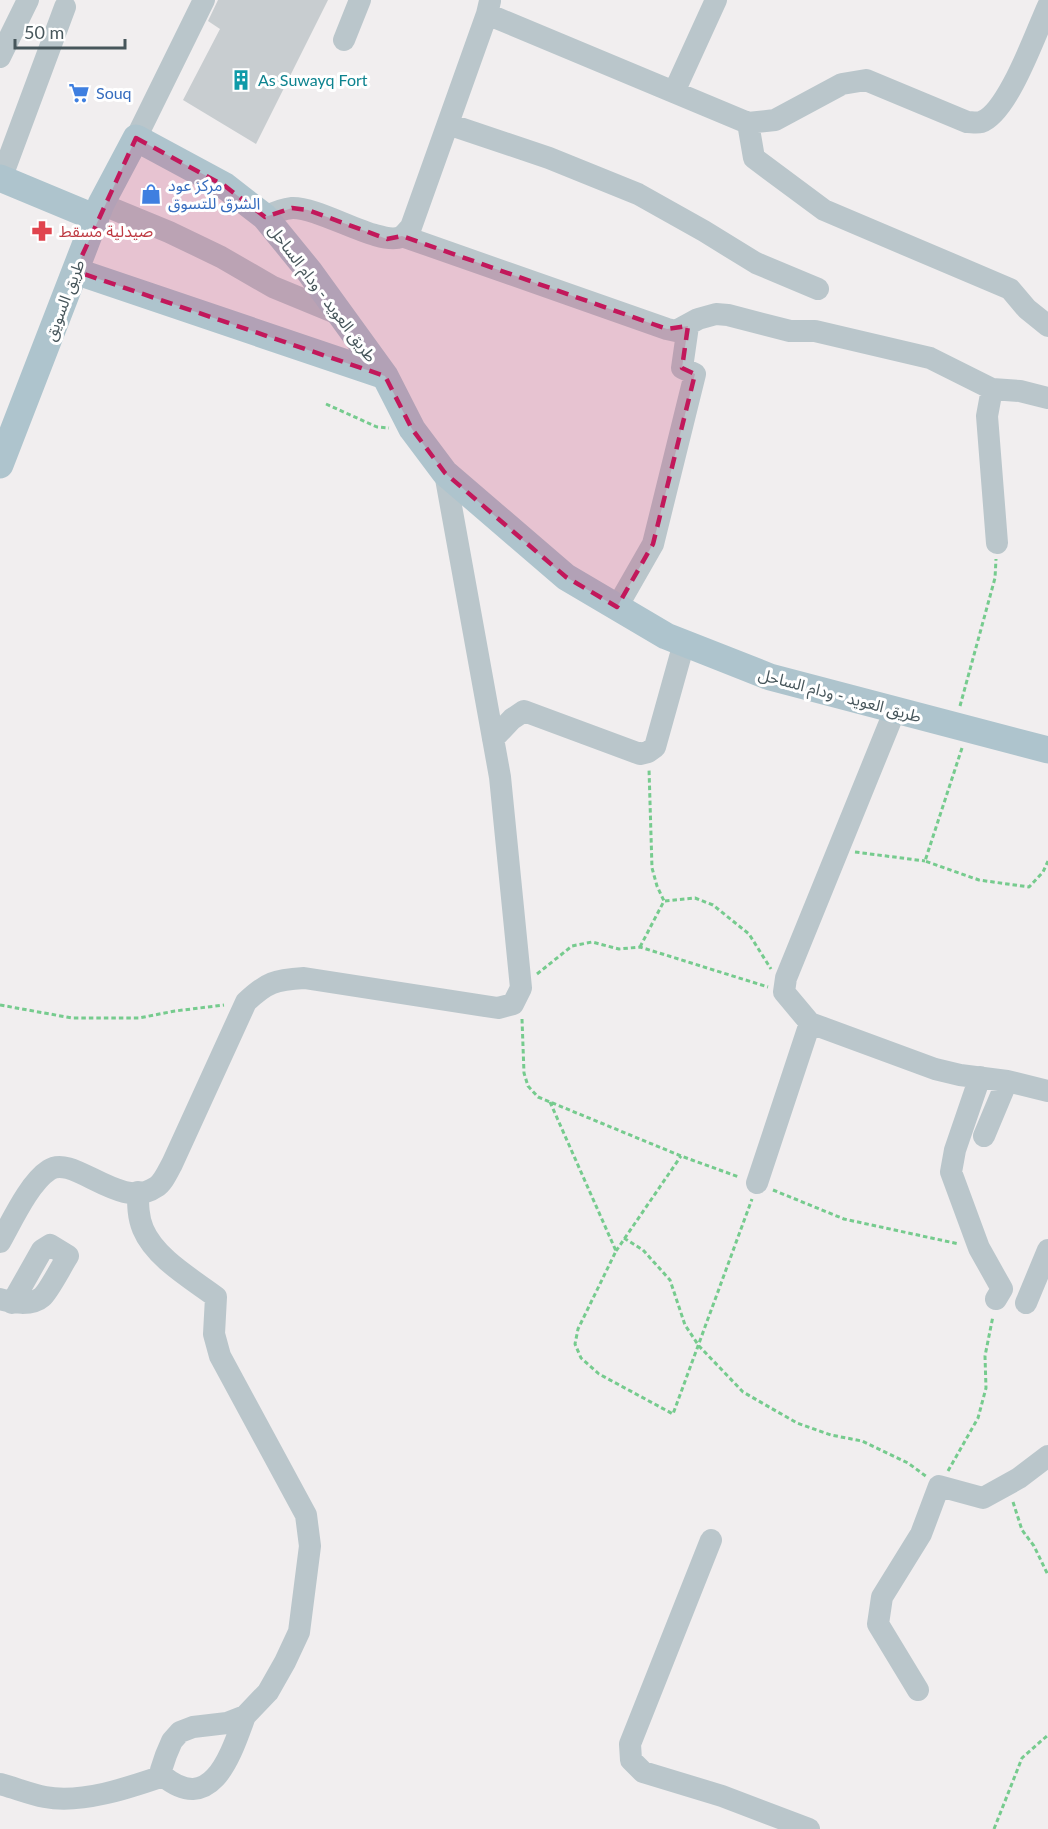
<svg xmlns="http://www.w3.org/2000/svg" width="1048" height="1829" viewBox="0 0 1048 1829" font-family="Lato,'Noto Sans Arabic',sans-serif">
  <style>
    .building { fill: #c8cdd0 }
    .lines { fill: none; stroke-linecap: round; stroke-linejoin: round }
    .path { stroke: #76cb8e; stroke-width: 3; stroke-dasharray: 4.5 3; stroke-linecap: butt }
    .minor { stroke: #bac6cb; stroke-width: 22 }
    .major { stroke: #aec4cd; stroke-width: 27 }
    .marked { fill: #c2185b; fill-opacity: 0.2; stroke: #c2185b; stroke-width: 4.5; stroke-dasharray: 12 8; stroke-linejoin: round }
    .labels { text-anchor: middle; stroke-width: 6; stroke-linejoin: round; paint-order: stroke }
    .culture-label { font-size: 16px; fill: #0d838f; stroke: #fff; text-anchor: start }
    .shop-label { font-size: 16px; fill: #366cbe; stroke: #fff; text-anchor: start }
    .health-label { font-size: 16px; fill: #be3a42; stroke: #fff; text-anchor: start }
    .street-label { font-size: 16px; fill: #47565b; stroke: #fff }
  </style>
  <rect width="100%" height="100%" fill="#f1eeef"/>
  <path class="building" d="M 218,0 L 328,0 L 256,144 L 183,100 L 220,29 L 208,21 Z"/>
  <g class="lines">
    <path class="path" d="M 326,404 L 377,427 L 389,428
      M 960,706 L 995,578 L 996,559
      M 962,748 L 925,861 L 979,880 L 1029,887 L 1043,872 L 1048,861
      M 855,852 L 925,861
      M 665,901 L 695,898 L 713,905 L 749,934 L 771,969
      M 640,947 L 664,901 L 657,886 L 652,868 L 649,769
      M 537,974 L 572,946 L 592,942 L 619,949 L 640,947 L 768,987
      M 0,1005 L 72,1018 L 139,1018 L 175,1011 L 224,1005
      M 522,1019 L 524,1073 L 528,1086 L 538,1097 L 681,1156 L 739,1177
      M 550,1102 L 616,1251 L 578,1329 L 575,1344 L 581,1358 L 599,1374 L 673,1414 L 752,1199
      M 773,1190 L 844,1219 L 959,1244
      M 624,1238 L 643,1250 L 670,1280 L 685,1325 L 699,1346 L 743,1392 L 797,1423 L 831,1435 L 862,1441 L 908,1463 L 927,1477
      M 616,1251 L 681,1156
      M 948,1471 L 978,1418 L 986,1388 L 985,1356 L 993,1316
      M 1013,1502 L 1022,1530 L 1034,1546 L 1048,1575
      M 994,1829 L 1022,1758 L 1048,1735"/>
    <path class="minor" d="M 487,14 L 748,123 L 775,120 L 842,84 L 866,80 L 967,122 C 971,122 977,123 981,122 C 1008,113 1036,32 1048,6
      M 344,40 L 360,0
      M 0,57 L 28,0
      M 674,92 L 716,0
      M 748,123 L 754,158 L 824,210 L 1010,289 L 1027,309 L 1048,326
      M 448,124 L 549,158 L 638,194 L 704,231 L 756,263 L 818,289
      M 136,138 L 204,0
      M 1,179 L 65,7
      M 101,204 L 169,232 L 221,257 L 273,287 L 341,315
      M 265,217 C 273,213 282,209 292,208 C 320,207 379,246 401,237 C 404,235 408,230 411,227 L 487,14 L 490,1
      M 402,236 L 667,329 L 676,331 L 698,319 L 716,314 L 728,315 L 790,331 L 815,331 L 930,358 L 992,389 L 1020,391 L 1048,398
      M 992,389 L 987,416 L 997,543
      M 617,607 L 653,544 L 695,374 L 682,368 L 688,326
      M 895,710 L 786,978 L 784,992 L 810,1023 L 935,1069 L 960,1075 L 1007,1081 L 1048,1091
      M 493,739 L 512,719 L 524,711 L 640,754 L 648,752 L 655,747 L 684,643
      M 980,1077 L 955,1150 L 951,1172 L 979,1248 L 1002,1289 L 996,1299
      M 984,1136 L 1007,1081
      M 757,1183 L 810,1023
      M 0,1242 C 12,1221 29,1183 49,1170 C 73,1153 120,1212 156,1187 C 163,1183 168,1171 172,1164 L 246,1002 C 267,982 275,980 304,978 L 498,1008 L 513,1004 L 521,988 L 500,777 L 445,473
      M 0,1299 C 11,1303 32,1306 42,1297 C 49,1291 62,1265 68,1256 L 50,1245 L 42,1250 L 12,1303
      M 1026,1303 L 1048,1250
      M 711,1540 L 630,1744 L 631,1760 L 643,1772 L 722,1796 L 809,1829
      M 918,1690 L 878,1624 L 882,1597 L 921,1534 L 939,1486 L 983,1498 L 1019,1478 L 1048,1456
      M 163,1776 C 212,1816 231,1754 245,1716
      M 0,1784 C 15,1788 30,1794 45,1797 C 81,1804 128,1788 163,1776 L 161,1770 L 166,1755 L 172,1741 L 180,1732 L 193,1727 L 227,1723 L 245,1716 L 268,1692 L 285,1662 L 299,1632 L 310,1546 L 306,1515 L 220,1356 L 214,1334 L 216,1297 C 192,1279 155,1258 143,1229 C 138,1217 138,1205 138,1192"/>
    <path class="major" d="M 0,178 L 96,218
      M 75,271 L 385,376
      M 0,465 L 101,204 L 136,138 L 225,186 L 265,217 L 309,271 L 385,376 L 412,429 L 445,473 L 566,577 L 666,636 L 770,677 L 1048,750"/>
  </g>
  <path class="marked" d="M 136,138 L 225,186 L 265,217 L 292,208 L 308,210 L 387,239 L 402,236 L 667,329 L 688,326 L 682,368 L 695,374 L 653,544 L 617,607 L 566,577 L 445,473 L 412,429 L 385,376 L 75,271 Z"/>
  <defs>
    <g id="building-bare" transform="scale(1.62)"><path d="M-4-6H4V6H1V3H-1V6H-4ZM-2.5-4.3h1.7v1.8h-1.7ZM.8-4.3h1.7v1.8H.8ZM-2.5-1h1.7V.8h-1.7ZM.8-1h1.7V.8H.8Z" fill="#0f9aa8" stroke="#fff" stroke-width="2.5" paint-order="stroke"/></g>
    <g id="supermarket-bare" transform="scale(1.62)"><path d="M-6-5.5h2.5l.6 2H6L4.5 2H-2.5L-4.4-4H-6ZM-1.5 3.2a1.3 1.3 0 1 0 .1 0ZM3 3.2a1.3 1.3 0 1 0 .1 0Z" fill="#3f7fe0" stroke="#fff" stroke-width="2.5" paint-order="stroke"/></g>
    <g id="shop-bare" transform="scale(1.62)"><path d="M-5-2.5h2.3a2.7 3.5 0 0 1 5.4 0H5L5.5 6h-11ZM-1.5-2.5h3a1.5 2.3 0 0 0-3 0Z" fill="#3f7fe0" stroke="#fff" stroke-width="2.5" paint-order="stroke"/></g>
    <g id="pharmacy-bare" transform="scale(1.62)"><path d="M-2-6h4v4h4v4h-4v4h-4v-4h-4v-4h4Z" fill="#e0444e" stroke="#fff" stroke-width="2.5" paint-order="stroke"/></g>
  </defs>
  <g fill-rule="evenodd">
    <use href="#building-bare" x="241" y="80"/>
    <use href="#supermarket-bare" x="79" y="93"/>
    <use href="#shop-bare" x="151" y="194"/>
    <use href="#pharmacy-bare" x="42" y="231"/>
  </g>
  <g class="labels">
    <g class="culture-label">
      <text x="258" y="86">As Suwayq Fort</text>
    </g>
    <g class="shop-label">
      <text x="96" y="99">Souq</text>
      <text x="168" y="191">مركز عود<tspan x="168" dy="18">الشرق للتسوق</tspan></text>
    </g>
    <g class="health-label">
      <text x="59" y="237">صيدلية مسقط</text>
    </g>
    <g class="street-label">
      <text transform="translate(323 293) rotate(53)" y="6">طريق العويد - ودام الساحل</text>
      <text transform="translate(64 300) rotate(-69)" y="6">طريق السويق</text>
      <text transform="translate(840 695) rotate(15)" y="6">طريق العويد - ودام الساحل</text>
    </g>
  </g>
  <path d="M15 39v9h110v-9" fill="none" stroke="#47565b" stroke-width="3"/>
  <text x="24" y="39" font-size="18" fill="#47565b" stroke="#ffffff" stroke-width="4.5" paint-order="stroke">50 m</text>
</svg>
